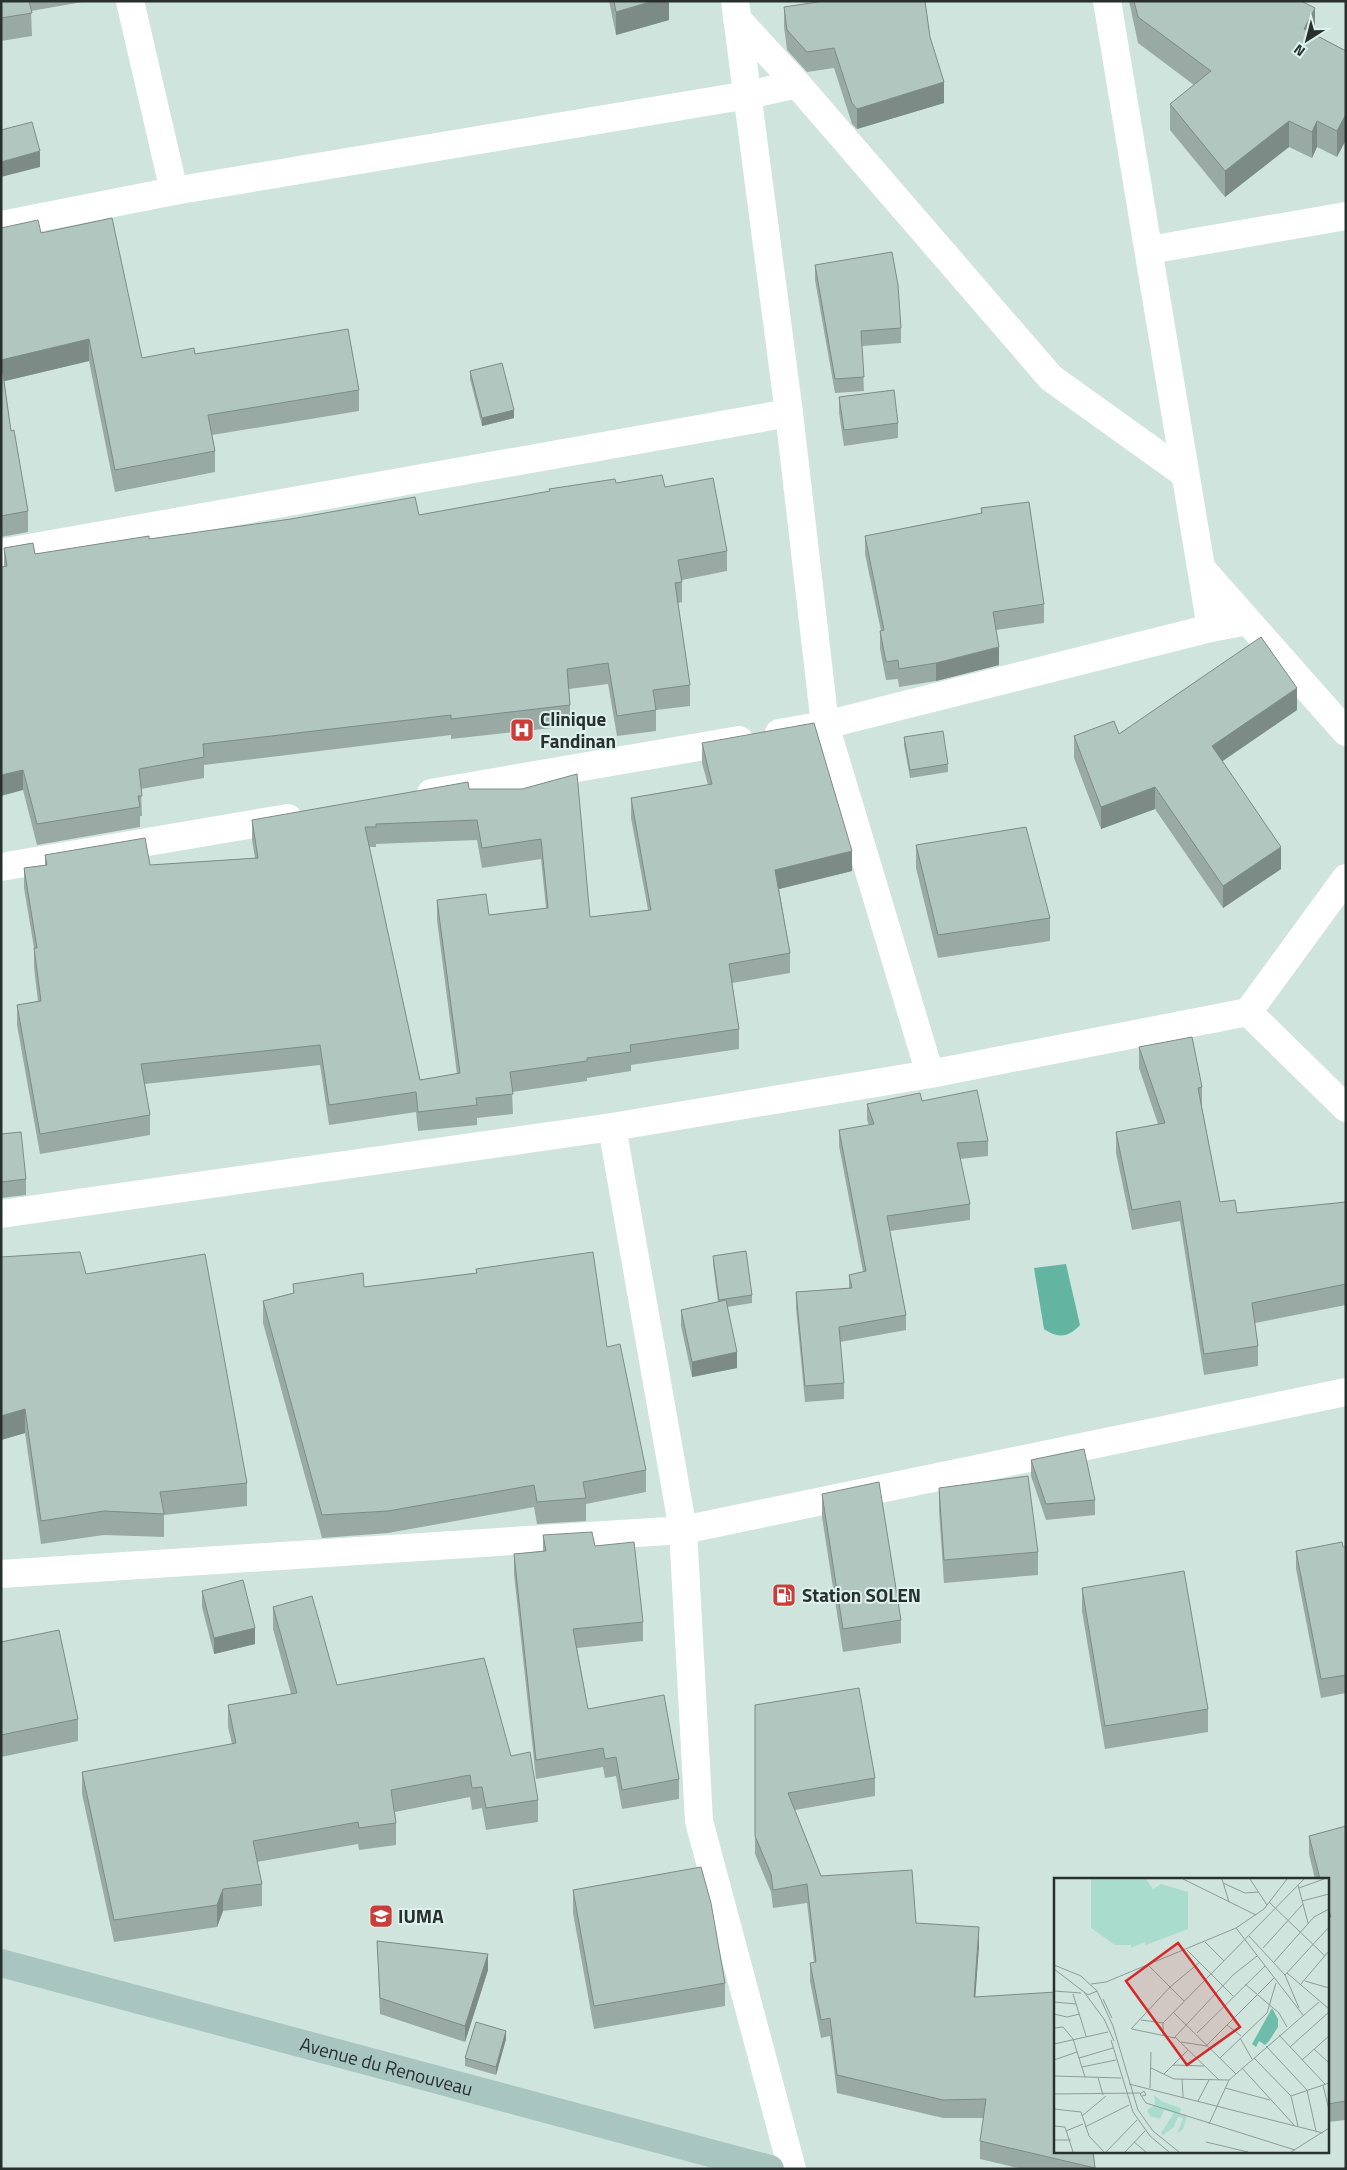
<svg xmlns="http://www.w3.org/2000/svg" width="1347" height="2170" viewBox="0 0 1347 2170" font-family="'Titillium Web',sans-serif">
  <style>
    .water { fill: #63b4a1 }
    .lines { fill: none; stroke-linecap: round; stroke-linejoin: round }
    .minor { stroke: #fff; stroke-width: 28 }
    .secondary { stroke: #a8c5c0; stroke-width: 28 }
    .wall { fill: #99aaa5; fill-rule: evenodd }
    .shaded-wall { fill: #7d8b86 }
    .building { fill: #b2c6c0; stroke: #7d8b86; fill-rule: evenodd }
    .labels { text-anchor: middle; stroke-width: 4; stroke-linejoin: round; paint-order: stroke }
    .poi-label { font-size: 19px; font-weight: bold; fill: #28302e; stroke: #ddf2ec; text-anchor: start }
    .street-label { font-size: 19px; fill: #28302e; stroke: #ddf2ec }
    .inset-road { fill: none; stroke: #8d9c98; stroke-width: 1 }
    .view { fill: #d62828; fill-opacity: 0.15; stroke: #d62828; stroke-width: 2.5 }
    .inset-edge { fill: none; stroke: #28302e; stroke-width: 2.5 }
  </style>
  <rect width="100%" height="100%" fill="#d0e4de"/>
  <path class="water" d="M 1066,1264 L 1080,1325 C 1069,1337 1058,1339 1044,1329 L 1034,1268 Z"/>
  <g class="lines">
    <path class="minor" d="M 130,1 L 174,191
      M 735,1 L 789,413 L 825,725 L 930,1074
      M 1107,1 L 1211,628
      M 737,19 L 797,84 L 1051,378 L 1185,474
      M 1,225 L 174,191 L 748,95 L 797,84
      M 1149,250 L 1346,216
      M 1,553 L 789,413
      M 1201,568 L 1346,732
      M 779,733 L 825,725 L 1211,628 L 1247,621
      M 431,793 L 739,740
      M 1,867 L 288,818
      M 1248,1012 L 1346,1108
      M 612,1127 L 683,1530 L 699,1821 L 792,2169
      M 1,1214 L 612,1127 L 930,1074 L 1248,1012 L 1346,878
      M 1,1574 L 683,1530 L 1346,1392"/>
    <path class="secondary" id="s1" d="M 1,1963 L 770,2169"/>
  </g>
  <path class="wall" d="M 1,1 L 88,1 L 31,11 L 32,36 L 1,41 Z
    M 609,1 L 669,1 L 669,20 L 616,35 Z
    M 1129,1 L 1301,1 L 1314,34 L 1346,51 L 1337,157 L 1317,147 L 1312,158 L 1289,147 L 1225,197 L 1170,130 L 1170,104 L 1194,85 L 1138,43 Z
    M 784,7 L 930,37 L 944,103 L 857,129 L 852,124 L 834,68 L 807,72 L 787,50 L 784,27 Z
    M 1,228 L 41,233 L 142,358 L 195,354 L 359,390 L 359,411 L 212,435 L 215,451 L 215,472 L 115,492 L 89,361 L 4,381 L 11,431 L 28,511 L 28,532 L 1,537 Z
    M 815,265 L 901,328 L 901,343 L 862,346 L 864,391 L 835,393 L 815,280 Z
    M 470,371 L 514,418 L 482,426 L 470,379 Z
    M 839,397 L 898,423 L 898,438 L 844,446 L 839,413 Z
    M 616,483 L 665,487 L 727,551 L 727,571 L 682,580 L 682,602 L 678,603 L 690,685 L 690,706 L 656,710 L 656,731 L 617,736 L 608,684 L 569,689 L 570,705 L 570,726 L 451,739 L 451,735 L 204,765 L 204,778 L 141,789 L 142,816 L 140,816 L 140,827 L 37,845 L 23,790 L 4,566 L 4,548 L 35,554 L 149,539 L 419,515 Z
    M 981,508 L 1044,604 L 1044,623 L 996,630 L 999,665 L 936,681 L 899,687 L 898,679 L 886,680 L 880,649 L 880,631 L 881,631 L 865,554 L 865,536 L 981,513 Z
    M 1297,710 L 1223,761 L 1281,869 L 1223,908 L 1155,809 L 1101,829 L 1074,758 L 1074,736 L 1119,734 Z
    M 904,737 L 948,764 L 948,772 L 910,778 L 904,745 Z
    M 702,743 L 852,871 L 779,889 L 790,953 L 790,973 L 732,983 L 739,1029 L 739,1049 L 631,1065 L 631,1071 L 587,1078 L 587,1081 L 512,1092 L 513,1114 L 477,1118 L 477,1125 L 418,1131 L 416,1112 L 329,1125 L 320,1065 L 145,1084 L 150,1115 L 150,1135 L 40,1154 L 17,1025 L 17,1005 L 38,1001 L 34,968 L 34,948 L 24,888 L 24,868 L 45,865 L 45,855 L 150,865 L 255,858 L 252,840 L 252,820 L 469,789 L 522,789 L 590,917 L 648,910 L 631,818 L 631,798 L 708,785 L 702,763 ZM 477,840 L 482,868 L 541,859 L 546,908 L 489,915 L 437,900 L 437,920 L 457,1074 L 420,1080 L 369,847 L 376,847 L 376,844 Z
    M 916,845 L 1050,918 L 1050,941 L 938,958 L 916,868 Z
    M 1139,1047 L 1202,1087 L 1202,1108 L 1220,1202 L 1237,1213 L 1346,1202 L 1346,1305 L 1255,1323 L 1258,1346 L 1258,1366 L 1204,1375 L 1180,1221 L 1132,1230 L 1116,1153 L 1116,1132 L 1158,1124 L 1139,1068 Z
    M 922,1101 L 988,1141 L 988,1156 L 960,1159 L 970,1204 L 970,1220 L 890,1231 L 906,1315 L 906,1330 L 840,1342 L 844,1383 L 844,1399 L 805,1402 L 796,1308 L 796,1292 L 849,1288 L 849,1275 L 863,1272 L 839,1146 L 839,1130 L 869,1125 L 867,1120 L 867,1104 Z
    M 1,1134 L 26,1179 L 26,1195 L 1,1198 Z
    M 713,1256 L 752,1295 L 752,1303 L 727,1307 L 737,1368 L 692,1377 L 681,1326 L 681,1310 L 718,1302 L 713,1264 Z
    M 1,1257 L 86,1274 L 247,1483 L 247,1506 L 164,1515 L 164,1537 L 104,1535 L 41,1544 L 25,1433 L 1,1440 Z
    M 476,1269 L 607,1347 L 646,1470 L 646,1492 L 586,1504 L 586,1521 L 537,1524 L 534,1507 L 388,1533 L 322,1538 L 263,1323 L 263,1301 L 293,1293 L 293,1284 L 364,1287 L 476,1273 Z
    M 1031,1460 L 1095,1500 L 1095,1515 L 1046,1520 L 1031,1476 Z
    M 939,1488 L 1038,1552 L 1038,1575 L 944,1583 L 939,1511 Z
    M 822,1494 L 901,1620 L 901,1643 L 843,1652 L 822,1517 Z
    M 543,1535 L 595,1546 L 643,1622 L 643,1641 L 577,1648 L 588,1709 L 679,1779 L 679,1799 L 622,1809 L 616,1776 L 605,1778 L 603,1767 L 536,1779 L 514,1574 L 514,1554 L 543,1551 Z
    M 1343,1547 L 1346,1547 L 1346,1693 L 1321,1698 L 1296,1569 L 1296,1551 Z
    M 1082,1588 L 1208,1709 L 1208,1732 L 1105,1749 L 1082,1611 Z
    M 202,1591 L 255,1644 L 214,1654 L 202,1607 Z
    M 273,1607 L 337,1685 L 511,1756 L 538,1800 L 538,1822 L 486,1830 L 482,1808 L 472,1810 L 470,1797 L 395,1812 L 396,1823 L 396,1845 L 359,1850 L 358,1844 L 257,1862 L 262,1884 L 262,1906 L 223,1911 L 217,1927 L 114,1942 L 82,1794 L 82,1772 L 232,1744 L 228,1727 L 228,1705 L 291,1694 L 273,1629 Z
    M 1,1642 L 78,1719 L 78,1741 L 1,1757 Z
    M 755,1705 L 875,1778 L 875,1796 L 795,1810 L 821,1876 L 916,1923 L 979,1946 L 975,1997 L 1093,2151 L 1095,2169 L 1022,2169 L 980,2159 L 980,2141 L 984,2118 L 943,2118 L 837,2093 L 830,2036 L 821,2038 L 810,1981 L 810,1963 L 814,1962 L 807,1903 L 773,1908 L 771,1892 L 755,1854 Z
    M 1346,1826 L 1346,2120 L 1328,2122 L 1328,1879 L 1315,1879 L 1309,1854 L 1309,1836 Z
    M 573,1890 L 725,1983 L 725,2006 L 594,2029 L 573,1913 Z
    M 377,1941 L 488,1970 L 465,2042 L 380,2014 Z
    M 506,2039 L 496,2075 L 465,2066 L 465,2058 Z"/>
  <path class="shaded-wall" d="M 653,1 L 669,1 L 669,20 L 616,35 L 616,12 Z
    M 1315,8 L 1315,34 L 1304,55 L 1304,29 Z
    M 944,82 L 944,103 L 857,129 L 857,109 Z
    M 1346,114 L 1346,140 L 1337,157 L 1337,131 Z
    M 1289,121 L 1289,147 L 1225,197 L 1225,171 Z
    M 1317,121 L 1317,147 L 1312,158 L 1312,132 Z
    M 40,151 L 40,167 L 1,177 L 1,162 Z
    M 89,339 L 89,361 L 1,382 L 1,360 Z
    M 514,410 L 514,418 L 482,426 L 482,418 Z
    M 999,647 L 999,665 L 936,681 L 936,663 Z
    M 1297,688 L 1297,710 L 1212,768 L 1212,746 Z
    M 23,770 L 23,790 L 1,796 L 1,775 Z
    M 1155,787 L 1155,809 L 1101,829 L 1101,807 Z
    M 1281,847 L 1281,869 L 1223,908 L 1223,886 Z
    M 852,851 L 852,871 L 775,890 L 775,870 Z
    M 737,1352 L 737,1368 L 692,1377 L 692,1362 Z
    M 25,1409 L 25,1433 L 1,1440 L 1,1416 Z
    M 255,1628 L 255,1644 L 214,1654 L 214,1638 Z
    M 223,1889 L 223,1911 L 217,1927 L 217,1905 Z
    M 979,1927 L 979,1946 L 974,2016 L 974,1997 Z
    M 488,1954 L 488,1970 L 465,2042 L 465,2026 Z
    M 506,2031 L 506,2039 L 496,2075 L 496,2067 Z"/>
  <path class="building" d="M 1,1 L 29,1 L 32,13 L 1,18 Z
    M 614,1 L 653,1 L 616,12 Z
    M 824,1 L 925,1 L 930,37 L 944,82 L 857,109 L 852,103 L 834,48 L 807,52 L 787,30 L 784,7 Z
    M 1134,1 L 1301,1 L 1315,8 L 1304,29 L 1346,51 L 1346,114 L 1337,131 L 1317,121 L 1312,132 L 1289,121 L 1225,171 L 1170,104 L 1211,71 L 1138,17 Z
    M 32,122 L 40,151 L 1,162 L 1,130 Z
    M 112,218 L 142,358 L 194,348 L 195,354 L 348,329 L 359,390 L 208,415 L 215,451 L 115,470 L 89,339 L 1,360 L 11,431 L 14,430 L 28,511 L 1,516 L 1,228 L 38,220 L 41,233 Z
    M 892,252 L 898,285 L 901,328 L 861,331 L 864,377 L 835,379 L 815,265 Z
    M 502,363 L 514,410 L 482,418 L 470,371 Z
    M 894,390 L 898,423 L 844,430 L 839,397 Z
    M 662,475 L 665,487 L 713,478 L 727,551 L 678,560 L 682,582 L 675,583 L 690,685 L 653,690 L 656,710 L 617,716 L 608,663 L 567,669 L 570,705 L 451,719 L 451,715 L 203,744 L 204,757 L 139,769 L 142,796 L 138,796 L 140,807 L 37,824 L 23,770 L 1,775 L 1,567 L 7,566 L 4,548 L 33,543 L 35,554 L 149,536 L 149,539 L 291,519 L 415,497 L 419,515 L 550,491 L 549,489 L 615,479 L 616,483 Z
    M 1029,502 L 1044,604 L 993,612 L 999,647 L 936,663 L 899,669 L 898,660 L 886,662 L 880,631 L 884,630 L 865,536 L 982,513 L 981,508 Z
    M 1261,637 L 1297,688 L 1212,746 L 1281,847 L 1223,886 L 1155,787 L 1101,807 L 1074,736 L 1114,721 L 1119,734 Z
    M 814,723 L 852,851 L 775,870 L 790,953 L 729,964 L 739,1029 L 630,1045 L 631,1052 L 587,1058 L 587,1061 L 510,1072 L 513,1094 L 476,1098 L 477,1105 L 418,1112 L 416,1092 L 329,1105 L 320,1045 L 141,1064 L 150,1115 L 40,1134 L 17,1005 L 41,1001 L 34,948 L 37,948 L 24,868 L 47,865 L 45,855 L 145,838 L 150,865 L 258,858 L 252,820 L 468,782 L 469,789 L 522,789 L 577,774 L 590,917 L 651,910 L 631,798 L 712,784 L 702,743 ZM 477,820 L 482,848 L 541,839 L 548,908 L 489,915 L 486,894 L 437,900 L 460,1073 L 420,1080 L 365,827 L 376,827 L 376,824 Z
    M 943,731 L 948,764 L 910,770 L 904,737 Z
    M 1026,827 L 1050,918 L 938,935 L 916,845 Z
    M 1192,1037 L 1202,1087 L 1198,1088 L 1220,1202 L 1235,1200 L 1237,1213 L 1346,1202 L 1346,1284 L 1252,1303 L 1258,1346 L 1204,1354 L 1180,1201 L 1132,1210 L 1116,1132 L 1165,1123 L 1139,1047 Z
    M 977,1090 L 988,1141 L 957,1143 L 970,1204 L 887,1216 L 906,1315 L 839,1327 L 844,1383 L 805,1386 L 796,1292 L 852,1288 L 849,1275 L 866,1271 L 839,1130 L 874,1124 L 867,1104 L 920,1093 L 922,1101 Z
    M 21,1132 L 26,1179 L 1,1182 L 1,1134 Z
    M 746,1251 L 752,1295 L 719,1300 L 713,1256 Z
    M 80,1252 L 86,1274 L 205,1254 L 247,1483 L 160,1492 L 164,1514 L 104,1511 L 41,1521 L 25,1409 L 1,1416 L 1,1257 Z
    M 593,1252 L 607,1347 L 620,1344 L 646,1470 L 583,1482 L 586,1498 L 537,1502 L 534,1485 L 388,1511 L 322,1515 L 263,1301 L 294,1293 L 293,1284 L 363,1273 L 364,1287 L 477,1273 L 476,1269 Z
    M 726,1300 L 737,1352 L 692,1362 L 681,1310 Z
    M 1084,1449 L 1095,1500 L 1046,1504 L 1031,1460 Z
    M 1028,1476 L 1038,1552 L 944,1560 L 939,1488 Z
    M 879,1482 L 901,1620 L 843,1629 L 822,1494 Z
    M 592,1532 L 595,1546 L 634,1542 L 643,1622 L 573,1629 L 588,1709 L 664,1695 L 679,1779 L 622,1790 L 616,1757 L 605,1759 L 603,1748 L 536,1760 L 514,1554 L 546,1551 L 543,1535 Z
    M 1342,1542 L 1343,1547 L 1346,1547 L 1346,1675 L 1321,1679 L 1296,1551 Z
    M 1184,1571 L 1208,1709 L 1105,1726 L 1082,1588 Z
    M 243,1580 L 255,1628 L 214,1638 L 202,1591 Z
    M 312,1596 L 337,1685 L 484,1658 L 511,1756 L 530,1752 L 538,1800 L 486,1808 L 482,1787 L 472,1788 L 470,1775 L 391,1790 L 396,1823 L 359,1828 L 358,1822 L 253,1841 L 262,1884 L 223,1889 L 217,1905 L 114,1920 L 82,1772 L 236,1743 L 228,1705 L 297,1693 L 273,1607 Z
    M 59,1630 L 78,1719 L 1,1735 L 1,1642 Z
    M 859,1688 L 875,1778 L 788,1793 L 821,1876 L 912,1870 L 916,1923 L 979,1927 L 974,1997 L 1056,1992 L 1056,2151 L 1093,2151 L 1095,2168 L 980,2141 L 986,2099 L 943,2100 L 837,2075 L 830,2018 L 821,2020 L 810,1963 L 816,1962 L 807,1884 L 773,1890 L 771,1874 L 755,1836 L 755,1705 Z
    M 1346,1826 L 1346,2101 L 1328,2104 L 1328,1917 L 1331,1917 L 1328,1907 L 1328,1879 L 1320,1879 L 1309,1836 Z
    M 701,1867 L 711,1903 L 725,1983 L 594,2006 L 573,1890 Z
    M 377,1941 L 488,1954 L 465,2026 L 380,1998 Z
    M 476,2022 L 506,2031 L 496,2067 L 465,2058 Z"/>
  <defs>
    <g id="hospital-square" transform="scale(1.25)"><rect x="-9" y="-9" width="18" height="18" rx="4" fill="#cb3d39" stroke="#ddf2ec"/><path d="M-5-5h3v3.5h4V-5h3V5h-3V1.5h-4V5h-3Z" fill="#fff"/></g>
    <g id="fuel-square" transform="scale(1.25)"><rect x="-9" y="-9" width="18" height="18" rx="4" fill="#cb3d39" stroke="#ddf2ec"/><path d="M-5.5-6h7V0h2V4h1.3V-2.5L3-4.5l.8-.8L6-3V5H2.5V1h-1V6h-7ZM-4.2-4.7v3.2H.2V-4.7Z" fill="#fff"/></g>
    <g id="university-square" transform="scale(1.25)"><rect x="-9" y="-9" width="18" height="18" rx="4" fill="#cb3d39" stroke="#ddf2ec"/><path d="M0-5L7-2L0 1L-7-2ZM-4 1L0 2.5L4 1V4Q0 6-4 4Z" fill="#fff"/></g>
  </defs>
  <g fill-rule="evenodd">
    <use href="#hospital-square" x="522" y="730"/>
    <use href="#fuel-square" x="784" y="1595"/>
    <use href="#university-square" x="381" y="1916"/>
  </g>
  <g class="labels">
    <g class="poi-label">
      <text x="540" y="726">Clinique<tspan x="540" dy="22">Fandinan</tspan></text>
      <text x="802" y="1602">Station SOLEN</text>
      <text x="398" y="1923">IUMA</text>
    </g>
    <g class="street-label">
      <text dy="7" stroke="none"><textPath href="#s1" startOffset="399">Avenue du Renouveau</textPath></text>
    </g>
  </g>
  <g transform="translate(1054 1878)">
    <rect width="275" height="275" fill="#d0e4de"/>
    <path d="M 218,130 L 224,141 L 224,149 L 215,163 L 211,167 L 205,163 L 202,169 L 198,166 Z" fill="#6dbdaa"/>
    <path d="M 100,217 L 109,224 L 127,230 L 126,235 L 133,239 L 129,251 L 123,256 L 129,240 L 124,239 L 120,249 L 109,257 L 107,255 L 120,235 L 110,232 L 106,241 L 96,238 L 93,232 L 101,227 Z" fill="#aadcce"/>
    <path d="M 37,1 L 92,1 L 99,11 L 107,6 L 134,14 L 134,51 L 92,67 L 91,64 L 77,70 L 77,67 L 61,67 L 37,50 Z" fill="#aadcce"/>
    <path class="inset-road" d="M 129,1 L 202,37M 168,1 L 175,24M 196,1 L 213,27M 169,5 L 191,15 L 204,14M 244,7 L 254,45M 245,10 L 270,1M 248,23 L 275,16M 215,24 L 271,78M 182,50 L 249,137M 195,58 L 231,97 L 245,130M 151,64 L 170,83M 209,70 L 249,26M 133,72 L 179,118M 220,84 L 260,39 L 275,31M 0,87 L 27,98 L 43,113 L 59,148 L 84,232 L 99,253 L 125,274M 94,87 L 130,123M 0,91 L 34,117 L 43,113M 233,95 L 275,131M 231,97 L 275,49M 251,103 L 275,110M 37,106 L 52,104 L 182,50 L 210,31 L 233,1M 191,106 L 225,135 L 233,149M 246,107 L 275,73M 0,113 L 27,115M 30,114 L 50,141 L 60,163M 19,116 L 32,158M 49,121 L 58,140M 0,124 L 22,126M 119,134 L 182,196M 0,136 L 13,139 L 26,136M 87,142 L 109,145M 173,147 L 187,158M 0,150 L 9,149 L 19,161 L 31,199M 77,151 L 116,109 L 146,84M 78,151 L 121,160M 143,155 L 211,88M 225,157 L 271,206M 109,158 L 109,145 L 250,1M 121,159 L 165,202M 120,160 L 179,97 L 203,78M 186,160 L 198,181M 57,162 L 79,234 L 96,258 L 115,274M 127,164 L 153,168M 0,166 L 54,154M 152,168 L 220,100M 212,168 L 253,212 L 262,253M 236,169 L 275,134M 260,171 L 275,185M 25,180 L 59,170M 166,180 L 213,135 L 222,105M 200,180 L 237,218 L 244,248M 0,182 L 23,174M 248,182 L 275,158M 119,187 L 150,188M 28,189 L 62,182M 97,190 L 120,201 L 175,202M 188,190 L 240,247M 110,196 L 134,172M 0,198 L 67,200M 44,199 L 49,217M 128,201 L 129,219M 75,206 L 269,255M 269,207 L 275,232M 96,210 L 97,174M 171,210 L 216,222M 0,216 L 86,215M 88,218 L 92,217 L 90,213 L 86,216 L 92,225 L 241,272M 237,218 L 275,205M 144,223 L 155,202M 0,231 L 27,234 L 35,258 L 50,274M 28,238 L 52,218M 155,246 L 175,202 L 265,124M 0,248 L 11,249 L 19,274M 31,249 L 75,227M 12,253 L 29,246M 0,262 L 17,262M 80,264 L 92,274M 152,264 L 194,274M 52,274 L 83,242M 71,274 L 91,253M 237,274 L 275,250"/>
    <path class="view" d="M 124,65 L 186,149 L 133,187 L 72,103 Z"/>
    <rect width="275" height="275" class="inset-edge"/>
  </g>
  <rect width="1347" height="2170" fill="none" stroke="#28302e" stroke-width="5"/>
  <g transform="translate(1307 40) rotate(216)" stroke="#ddf2ec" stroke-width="4" paint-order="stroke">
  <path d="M0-4L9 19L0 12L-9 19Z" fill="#28302e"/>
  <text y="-8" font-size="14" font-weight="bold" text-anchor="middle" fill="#28302e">N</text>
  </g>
</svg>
